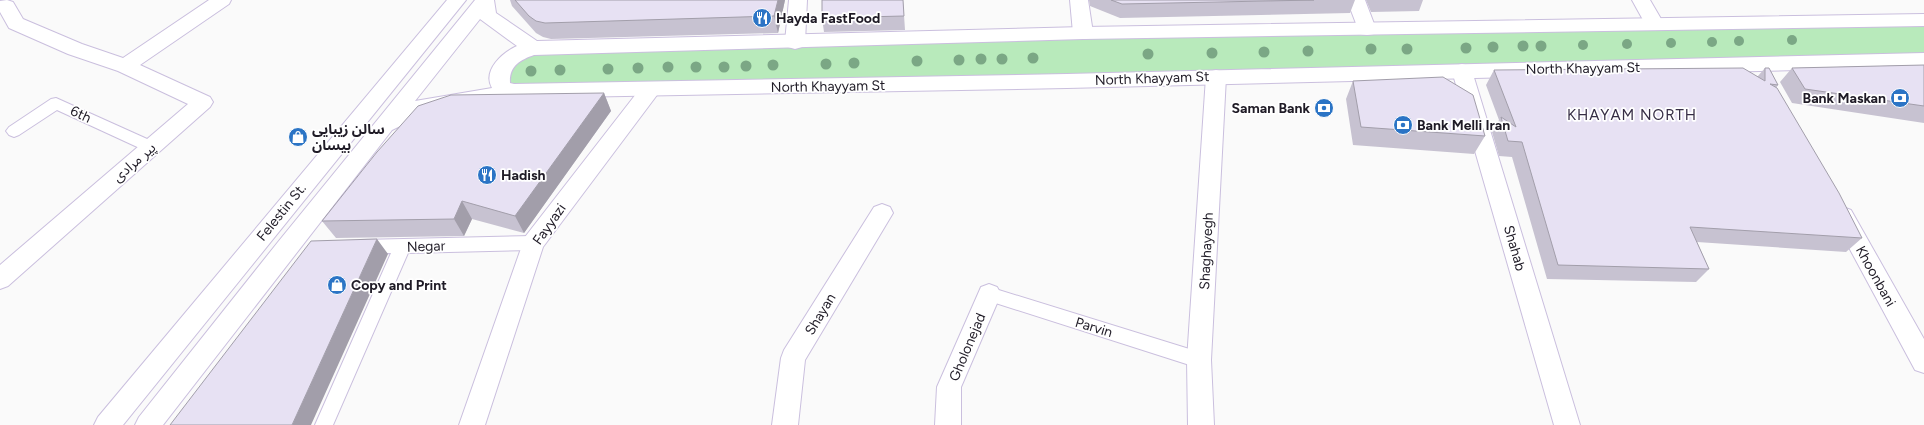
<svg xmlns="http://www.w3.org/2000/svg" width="1924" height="425" viewBox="0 0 1924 425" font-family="Figtree,'Noto Sans Arabic',sans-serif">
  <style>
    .green { fill: #b8eabb }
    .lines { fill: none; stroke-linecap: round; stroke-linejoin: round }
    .service-casing { stroke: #cabfde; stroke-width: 2 }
    .minor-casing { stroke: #cabfde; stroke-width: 2 }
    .secondary-casing { stroke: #cabfde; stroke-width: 2 }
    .service { fill: #fff; fill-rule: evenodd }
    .minor { fill: #fff; fill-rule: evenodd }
    .secondary { fill: #fff; fill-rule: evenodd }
    .tree { fill: #7ba785 }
    .wall { fill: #c7c2d1 }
    .shaded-wall { fill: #a29eaa }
    .building { fill: #e7e1f3; stroke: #a29eaa }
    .labels { text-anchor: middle; stroke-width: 3.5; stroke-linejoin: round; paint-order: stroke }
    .poi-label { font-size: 14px; font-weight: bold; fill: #1f1b26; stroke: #fff; text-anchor: start }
    .street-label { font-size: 14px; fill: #1f1b26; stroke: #fff }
    .neighbourhood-label { font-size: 15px; letter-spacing: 1px; fill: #362d45; stroke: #fff }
  </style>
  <rect width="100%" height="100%" fill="#fafafa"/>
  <path class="green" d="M 1924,20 L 1924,60 L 514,91 L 501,70 L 527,50 Z"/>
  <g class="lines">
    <g class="service-casing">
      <path id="service" d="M 56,98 L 156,143 L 159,147 L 156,151 L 151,153 L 146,151 L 57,110 L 19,135 L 14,137 L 9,135 L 6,131 L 9,127 L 51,99 Z
        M 533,236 L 539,238 L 541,243 L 539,248 L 533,250 L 408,253 L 333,425 L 315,425 L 391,253 L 361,254 L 355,252 L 353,247 L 355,242 L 361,240 Z
        M 989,287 L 1199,352 L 1205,355 L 1208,360 L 1205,365 L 1199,368 L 983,299 L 981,294 L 983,289 Z"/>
    </g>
    <g class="minor-casing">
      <path id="minor" d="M 7,0 L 13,2 L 23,19 L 82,44 L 123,58 L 209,0 L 231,0 L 229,4 L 140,65 L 210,97 L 213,102 L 210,107 L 8,286 L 0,289 L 0,265 L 188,104 L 118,71 L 68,54 L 9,28 L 0,12 L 0,1 Z
        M 789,0 L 807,0 L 805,42 L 802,47 L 795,49 L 788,47 L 785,42 Z
        M 1070,0 L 1088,0 L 1093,33 L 1090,38 L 1083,39 L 1076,38 L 1073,33 Z
        M 1347,0 L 1365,0 L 1376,29 L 1374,34 L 1367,35 L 1360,34 Z
        M 1632,0 L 1650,0 L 1664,24 L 1662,29 L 1655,30 L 1648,29 Z
        M 1462,64 L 1469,66 L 1472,71 L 1580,425 L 1554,425 L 1452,71 L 1455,66 Z
        M 1216,70 L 1223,72 L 1226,77 L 1211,360 L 1214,425 L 1188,425 L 1187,360 L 1206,77 L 1209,72 Z
        M 650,83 L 657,85 L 660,90 L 657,95 L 543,247 L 485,425 L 459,425 L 525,237 L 643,85 Z
        M 882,204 L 890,207 L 893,213 L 805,360 L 798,425 L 772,425 L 781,358 L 784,350 L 874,207 Z
        M 1843,207 L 1851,210 L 1924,339 L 1924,373 L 1915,370 L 1832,216 L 1835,210 Z
        M 989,284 L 997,287 L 1001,294 L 961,387 L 961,425 L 935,425 L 937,387 L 981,287 Z"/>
    </g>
    <g class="secondary-casing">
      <path id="secondary" d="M 447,0 L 466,0 L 123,425 L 94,425 L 98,417 Z
        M 475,0 L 494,0 L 496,13 L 537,41 L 1083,27 L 1924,14 L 1924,26 L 1083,39 L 534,55 C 520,60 509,66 510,83 L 514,84 L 1067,74 L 1924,53 L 1924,67 L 1067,88 L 514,98 L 425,114 L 392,130 L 163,425 L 135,425 L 139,417 L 278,242 ZM 480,19 L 517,46 C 503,52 482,70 492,88 L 415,101 Z"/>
    </g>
    <use href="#service" class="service"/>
    <use href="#minor" class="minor"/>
    <use href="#secondary" class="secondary"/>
  </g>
  <g class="tree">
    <circle cx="1792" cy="40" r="5"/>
    <circle cx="1739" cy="41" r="5"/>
    <circle cx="1712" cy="42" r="5"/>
    <circle cx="1671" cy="43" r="5"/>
    <circle cx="1627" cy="44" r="5"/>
    <circle cx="1583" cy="45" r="5"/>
    <circle cx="1523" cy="46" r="5.5"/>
    <circle cx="1541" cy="46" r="5.5"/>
    <circle cx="1493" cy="47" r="5.5"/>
    <circle cx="1466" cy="48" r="5.5"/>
    <circle cx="1371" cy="49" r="5.5"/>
    <circle cx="1407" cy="49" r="5.5"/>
    <circle cx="1308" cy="51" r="5.5"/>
    <circle cx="1264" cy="52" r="5.5"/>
    <circle cx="1212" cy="53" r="5.5"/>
    <circle cx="1148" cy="54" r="5.5"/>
    <circle cx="1033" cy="58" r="5.5"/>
    <circle cx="981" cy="59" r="5.5"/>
    <circle cx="1002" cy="59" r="5.5"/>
    <circle cx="959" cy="60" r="5.5"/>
    <circle cx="917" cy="61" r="5.5"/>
    <circle cx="854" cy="63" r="5.5"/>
    <circle cx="826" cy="64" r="5.5"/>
    <circle cx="773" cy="65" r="5.5"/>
    <circle cx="746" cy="66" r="5.5"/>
    <circle cx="668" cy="67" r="5.5"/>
    <circle cx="696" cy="67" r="5.5"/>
    <circle cx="724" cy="67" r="5.5"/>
    <circle cx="638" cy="68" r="5.5"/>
    <circle cx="608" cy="69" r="5.5"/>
    <circle cx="560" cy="70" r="5.5"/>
    <circle cx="531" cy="71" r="5.5"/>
  </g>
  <path class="wall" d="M 510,0 L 785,0 L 778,33 L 551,39 L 543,37 L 536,33 L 512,6 Z
    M 903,0 L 905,30 L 824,32 L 822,18 Z
    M 1089,0 L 1355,0 L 1350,13 L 1120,18 L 1090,6 Z
    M 1366,0 L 1423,0 L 1419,11 L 1371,12 Z
    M 1924,65 L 1924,123 L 1792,103 L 1780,82 L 1792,68 Z
    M 1765,68 L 1778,85 L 1776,88 L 1862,238 L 1846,252 L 1697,242 L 1709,269 L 1696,282 L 1547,279 L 1512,157 L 1499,156 L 1492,132 L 1499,120 L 1486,85 L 1494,70 L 1758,76 Z
    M 1353,81 L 1485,136 L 1474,154 L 1353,145 L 1346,99 Z
    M 604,93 L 611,111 L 524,233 L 472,219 L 464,236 L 336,238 L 322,221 Z"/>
  <path class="shaded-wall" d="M 778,0 L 785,0 L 778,33 L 774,16 Z
    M 604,93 L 611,111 L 524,233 L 515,216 Z
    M 462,201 L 472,219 L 464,236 L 454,219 Z
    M 377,239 L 388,254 L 311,425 L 292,425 Z"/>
  <path class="building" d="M 515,0 L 778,0 L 774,16 L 545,23 L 536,21 L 529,16 Z
    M 822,0 L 903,0 L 904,16 L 822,18 Z
    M 1111,0 L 1314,0 L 1122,4 Z
    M 1924,65 L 1924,106 L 1805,89 L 1792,68 Z
    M 1743,68 L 1765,81 L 1765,68 L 1769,68 L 1778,85 L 1770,84 L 1777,88 L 1839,193 L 1862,238 L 1690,227 L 1709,269 L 1558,265 L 1522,142 L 1508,141 L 1501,117 L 1516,127 L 1494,70 Z
    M 1443,77 L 1473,95 L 1485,136 L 1361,127 L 1353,81 Z
    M 604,93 L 515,216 L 462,201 L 454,219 L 322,221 L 377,152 L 418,106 L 451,95 Z
    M 377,239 L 292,425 L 170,425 L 311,241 Z"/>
  <defs>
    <g id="restaurant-disc" transform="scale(1)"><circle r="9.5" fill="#2b74c5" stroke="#fff"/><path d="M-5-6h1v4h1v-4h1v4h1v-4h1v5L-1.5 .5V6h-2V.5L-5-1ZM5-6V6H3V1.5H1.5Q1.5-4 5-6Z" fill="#fff"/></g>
    <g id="bank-disc" transform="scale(1)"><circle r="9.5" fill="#2b74c5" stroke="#fff"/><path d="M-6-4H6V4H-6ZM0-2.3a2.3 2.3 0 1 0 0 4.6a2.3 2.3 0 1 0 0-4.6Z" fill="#fff"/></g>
    <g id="shop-disc" transform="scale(1)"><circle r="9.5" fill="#2b74c5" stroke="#fff"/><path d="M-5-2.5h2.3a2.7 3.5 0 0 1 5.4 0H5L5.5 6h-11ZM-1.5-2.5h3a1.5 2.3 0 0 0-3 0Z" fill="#fff"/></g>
  </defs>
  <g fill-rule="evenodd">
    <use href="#restaurant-disc" x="762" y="18"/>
    <use href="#bank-disc" x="1900" y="98"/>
    <use href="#bank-disc" x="1324" y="108"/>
    <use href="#bank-disc" x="1403" y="125"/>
    <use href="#shop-disc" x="298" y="137"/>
    <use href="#restaurant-disc" x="487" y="175"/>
    <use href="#shop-disc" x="337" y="285"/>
  </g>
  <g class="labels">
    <g class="poi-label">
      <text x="776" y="23">Hayda FastFood</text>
      <text x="1886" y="103" text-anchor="end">Bank Maskan</text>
      <text x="1310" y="113" text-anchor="end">Saman Bank</text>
      <text x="1417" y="130">Bank Melli Iran</text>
      <text x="312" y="134">سالن زیبایی<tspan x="312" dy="16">بیسان</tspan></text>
      <text x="501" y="180">Hadish</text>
      <text x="351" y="290">Copy and Print</text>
    </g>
    <g class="street-label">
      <text transform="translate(1583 68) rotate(-1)" y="5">North Khayyam St</text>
      <text transform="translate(1152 78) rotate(-2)" y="5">North Khayyam St</text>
      <text transform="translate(828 86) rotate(-1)" y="5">North Khayyam St</text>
      <text transform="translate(81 114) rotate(25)" y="5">6th</text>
      <text transform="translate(134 162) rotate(-41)" y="5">پیر مرادی</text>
      <text transform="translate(281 212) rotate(-51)" y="5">Felestin St.</text>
      <text transform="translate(549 224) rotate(-55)" y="5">Fayyazi</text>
      <text transform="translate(426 246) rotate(-2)" y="5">Negar</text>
      <text transform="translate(1515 248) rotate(74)" y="5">Shahab</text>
      <text transform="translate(1206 251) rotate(-87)" y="5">Shaghayegh</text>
      <text transform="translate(1876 276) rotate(61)" y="5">Khoonbani</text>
      <text transform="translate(820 314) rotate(-59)" y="5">Shayan</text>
      <text transform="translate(1094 327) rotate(17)" y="5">Parvin</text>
      <text transform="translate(967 347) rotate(-67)" y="5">Gholonejad</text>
    </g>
    <g class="neighbourhood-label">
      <text x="1632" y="120">KHAYAM NORTH</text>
    </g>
  </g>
</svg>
